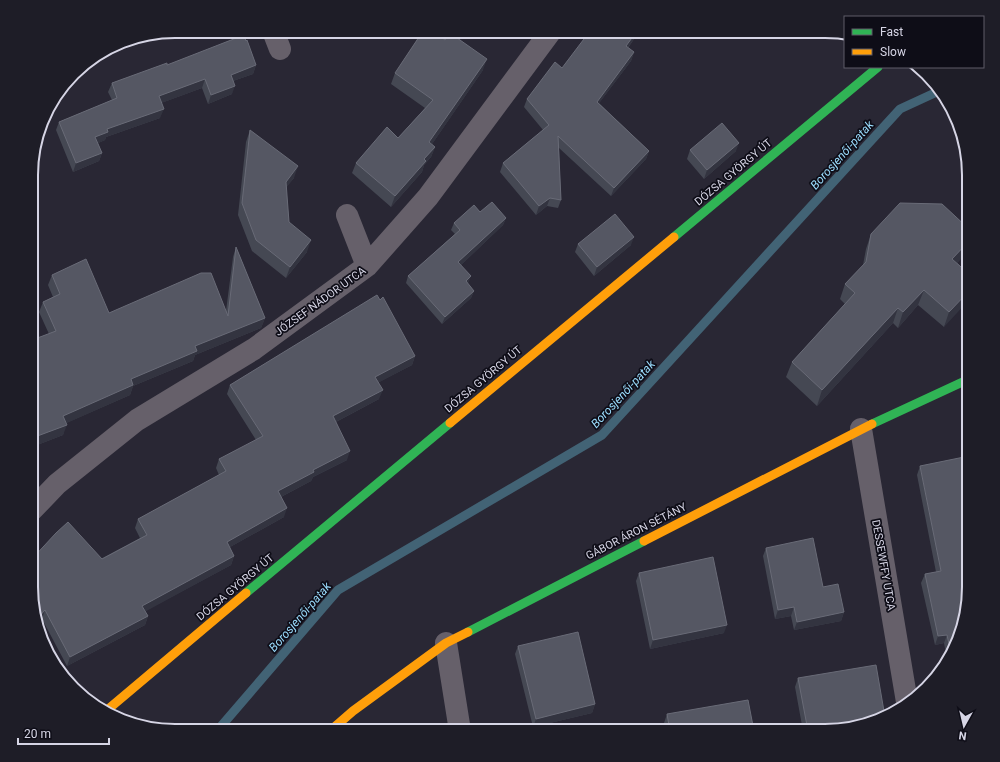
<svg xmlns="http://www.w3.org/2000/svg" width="1000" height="762" viewBox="0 0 1000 762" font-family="Roboto,sans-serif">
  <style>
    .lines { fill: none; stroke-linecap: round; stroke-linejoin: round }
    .stream { stroke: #426375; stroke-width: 9 }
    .street { stroke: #66606a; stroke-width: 22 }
    .fast { stroke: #30b455; stroke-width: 9 }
    .slow { stroke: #ff9f0a; stroke-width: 9 }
    .wall { fill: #454853 }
    .shaded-wall { fill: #333440 }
    .building { fill: #555763; stroke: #696b77 }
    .labels { text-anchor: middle; stroke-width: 3.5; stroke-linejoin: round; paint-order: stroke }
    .street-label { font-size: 11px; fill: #d6d5e5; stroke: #0e0d17 }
    .water-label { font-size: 12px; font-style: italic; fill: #9bddfe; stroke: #0e0d17 }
    .rim { fill: none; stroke: #d6d5e5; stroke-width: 2 }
  </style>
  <rect width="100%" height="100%" fill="#292734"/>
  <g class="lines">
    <path class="stream" d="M 217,731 L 338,590 L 602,435 L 900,109 L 939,91"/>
    <path class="street" d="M 273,31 L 280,49
      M 347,215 L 367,266
      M 861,429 L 907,702
      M 32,510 L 57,484 L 137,420 L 254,349 L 367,266 L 428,197 L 551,31
      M 446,643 L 460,731"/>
    <path class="fast" d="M 674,237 L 878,67
      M 872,424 L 969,379
      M 246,593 L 450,423
      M 468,632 L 644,541"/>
    <path class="slow" d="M 450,423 L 674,237
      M 644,541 L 872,424
      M 106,711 L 246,593
      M 330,731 L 353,711 L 446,643 L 468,632"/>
  </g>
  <path class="wall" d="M 336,31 L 352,31 L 344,39 Z
    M 637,31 L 634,39 L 628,48 L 634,52 L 631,61 L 599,103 L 649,151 L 646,159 L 611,196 L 559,148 L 561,200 L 558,208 L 547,206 L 536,215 L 500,172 L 503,163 L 543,130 L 524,107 L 527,99 L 562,68 Z
    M 826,31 L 834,31 L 841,33 L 832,39 Z
    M 167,65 L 256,65 L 253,74 L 233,81 L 232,94 L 208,104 L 202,88 L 161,103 L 160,118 L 106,137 L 105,140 L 98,143 L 102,153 L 99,161 L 73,172 L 56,130 L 59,122 L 112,100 L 108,92 L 112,83 Z
    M 483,70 L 432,144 L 435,147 L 431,157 L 424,165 L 422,172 L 391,207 L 352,173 L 356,163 L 398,138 L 425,108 L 391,84 L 395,73 Z
    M 250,130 L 294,178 L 286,187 L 289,222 L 307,252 L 286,278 L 252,251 L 238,215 L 246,142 Z
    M 690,150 L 736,151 L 704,179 L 687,159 Z
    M 480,212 L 506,218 L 503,225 L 461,265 L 468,284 L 474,291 L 471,298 L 442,324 L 406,283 L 408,276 L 455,234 L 451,230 L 454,223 Z
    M 969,229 L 969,250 L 957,263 L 969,274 L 944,327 L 918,305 L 898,328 L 893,323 L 817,406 L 786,377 L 792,362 L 845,304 L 840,299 L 845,284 L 863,265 L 866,249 L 871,234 Z
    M 578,244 L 631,245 L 594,276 L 575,252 Z
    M 236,247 L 265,318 L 261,328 L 195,355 L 193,361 L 133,386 L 130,395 L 66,423 L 63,435 L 32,447 L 32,340 L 49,334 L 39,312 L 43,302 L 53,297 L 48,285 L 52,275 L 109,313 L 226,311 L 233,257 Z
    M 380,300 L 415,356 L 412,365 L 379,382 L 379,399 L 336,422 L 347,460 L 313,477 L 311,481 L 281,497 L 284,517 L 230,547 L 234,556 L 231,565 L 145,611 L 148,616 L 145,625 L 67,666 L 42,619 L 31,596 L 140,538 L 135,528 L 138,519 L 219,475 L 216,468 L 219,459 L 256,440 L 227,394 L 230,385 Z
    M 920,466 L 958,642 L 947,659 L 944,643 L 935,645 L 921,583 L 925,574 L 936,572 L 917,475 Z
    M 766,548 L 823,587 L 844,612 L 841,621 L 794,630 L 791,616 L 775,619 L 763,556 Z
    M 639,573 L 724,633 L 650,649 L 636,581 Z
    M 518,646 L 595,704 L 592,713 L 533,727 L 515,654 Z
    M 798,678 L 825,731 L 803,731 L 795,687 Z
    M 667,714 L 754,731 L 666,731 L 664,723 Z"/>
  <path class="shaded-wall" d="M 347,31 L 352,31 L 344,39 Z
    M 637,31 L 634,39 L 623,54 L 626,46 Z
    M 834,31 L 841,33 L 832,39 Z
    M 634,52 L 631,61 L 594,110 L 597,102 Z
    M 487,59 L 483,70 L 426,153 L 429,142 Z
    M 256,65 L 253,74 L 227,83 L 231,75 Z
    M 205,79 L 202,88 L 156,105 L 159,96 Z
    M 235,86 L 232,94 L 208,104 L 211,95 Z
    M 164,109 L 160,118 L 106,137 L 105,140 L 92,146 L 95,137 L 107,129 Z
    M 739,143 L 736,151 L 704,179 L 707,170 Z
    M 435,147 L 431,157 L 424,165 L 422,172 L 391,207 L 395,196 L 424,159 Z
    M 649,151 L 646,159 L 611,196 L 614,188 Z
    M 102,153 L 99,161 L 73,172 L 76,163 Z
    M 298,166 L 294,178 L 282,193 L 286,182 Z
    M 550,198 L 547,206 L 536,215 L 539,206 Z
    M 506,218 L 503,225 L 456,270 L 458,262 Z
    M 634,237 L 631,245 L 594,276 L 597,267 Z
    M 311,240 L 307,252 L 286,278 L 290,267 Z
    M 969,241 L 969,250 L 947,274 L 952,259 Z
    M 471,276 L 468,284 L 466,281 Z
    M 924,290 L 918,305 L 898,328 L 903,312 Z
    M 474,291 L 471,298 L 442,324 L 445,317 Z
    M 969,291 L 969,300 L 944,327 L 949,312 Z
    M 898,308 L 893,323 L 817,406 L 822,390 Z
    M 265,318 L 261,328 L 195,355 L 193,361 L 133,386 L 130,395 L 60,426 L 63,416 L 131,379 L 195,346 Z
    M 415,356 L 412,365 L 372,386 L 375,377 Z
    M 383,390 L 379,399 L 330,425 L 333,416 Z
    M 67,425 L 63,435 L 32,447 L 32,438 Z
    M 350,451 L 347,460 L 313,477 L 311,481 L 275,500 L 278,491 L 313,470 Z
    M 287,508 L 284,517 L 223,551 L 227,542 Z
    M 234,556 L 231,565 L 139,615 L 142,606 Z
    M 794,607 L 791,616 L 775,619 L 778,610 Z
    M 45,610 L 42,619 L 38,623 L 37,619 Z
    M 844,612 L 841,621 L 794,630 L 797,622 Z
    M 148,616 L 145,625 L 67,666 L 70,657 Z
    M 727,625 L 724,633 L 650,649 L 653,640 Z
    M 947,635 L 944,643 L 935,645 L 938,636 Z
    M 595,704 L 592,713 L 533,727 L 536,719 Z"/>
  <path class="building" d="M 423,31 L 433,31 L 445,40 L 450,33 L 487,59 L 429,142 L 435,147 L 424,159 L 426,161 L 395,196 L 356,163 L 387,127 L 398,138 L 433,100 L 395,73 Z
    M 590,31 L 637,31 L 626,46 L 634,52 L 597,102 L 649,151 L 614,188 L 558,136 L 561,200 L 550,198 L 539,206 L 503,163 L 549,125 L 527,99 L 555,62 L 562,68 Z
    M 244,35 L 246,41 L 247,40 L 256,65 L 231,75 L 235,86 L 211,95 L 205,79 L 159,96 L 164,109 L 107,129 L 108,132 L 95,137 L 102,153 L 76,163 L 59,122 L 117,98 L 112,83 L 167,63 L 167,65 Z
    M 722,123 L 739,143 L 707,170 L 690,150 Z
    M 250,130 L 298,166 L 286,182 L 289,222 L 311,240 L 290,267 L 256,240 L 242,203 Z
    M 492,202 L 506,218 L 458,262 L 471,276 L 466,281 L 474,291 L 445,317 L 408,276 L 460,230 L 454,223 L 474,205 L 480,212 Z
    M 900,203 L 942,204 L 969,229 L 969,241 L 952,259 L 969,274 L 969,291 L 949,312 L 924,290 L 903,312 L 898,308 L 822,390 L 792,362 L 855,293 L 845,284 L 866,262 L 871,234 Z
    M 615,214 L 634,237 L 597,267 L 578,244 Z
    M 236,247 L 265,318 L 195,346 L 197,351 L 131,379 L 133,385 L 63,416 L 67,425 L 32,438 L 32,340 L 56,331 L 43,302 L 60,294 L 52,275 L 86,259 L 109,313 L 201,273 L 211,273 L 228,316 Z
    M 377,295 L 380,300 L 383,297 L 415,356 L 375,377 L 383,390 L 333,416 L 350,451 L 313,470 L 314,472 L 278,491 L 287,508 L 227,542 L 234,556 L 142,606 L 148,616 L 70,657 L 45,610 L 37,619 L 31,596 L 31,560 L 56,533 L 68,522 L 102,559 L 147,535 L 138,519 L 226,471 L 219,459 L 263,436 L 230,385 Z
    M 969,456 L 969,596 L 958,642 L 951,653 L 947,635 L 938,636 L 925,574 L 941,571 L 920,466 Z
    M 813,538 L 823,587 L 838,584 L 844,612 L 797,622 L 794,607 L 778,610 L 766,548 Z
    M 713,557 L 727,625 L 653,640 L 639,573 Z
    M 578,632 L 595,704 L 536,719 L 518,646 Z
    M 876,665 L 885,717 L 825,731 L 808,731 L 798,678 Z
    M 748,700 L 754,731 L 670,731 L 667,714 Z"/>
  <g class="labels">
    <g class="street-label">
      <text transform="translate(733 172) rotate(-40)" y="4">DÓZSA GYÖRGY ÚT</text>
      <text transform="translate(320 301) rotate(-36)" y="4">JÓZSEF NÁDOR UTCA</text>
      <text transform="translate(483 379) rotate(-40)" y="4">DÓZSA GYÖRGY ÚT</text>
      <text transform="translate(636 531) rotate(-27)" y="4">GÁBOR ÁRON SÉTÁNY</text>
      <text transform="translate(884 565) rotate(80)" y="4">DESSEWFFY UTCA</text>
      <text transform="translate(235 587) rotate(-40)" y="4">DÓZSA GYÖRGY ÚT</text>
    </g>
    <g class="water-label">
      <text transform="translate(842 155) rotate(-48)" y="4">Borosjenői-patak</text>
      <text transform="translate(623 394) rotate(-47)" y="4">Borosjenői-patak</text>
      <text transform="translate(300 617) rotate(-49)" y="4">Borosjenői-patak</text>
    </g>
  </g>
  <path d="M0 0H1000V762H0ZM175 38H825A137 137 0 0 1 962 175V587A137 137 0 0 1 825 724H175A137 137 0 0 1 38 587V175A137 137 0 0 1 175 38Z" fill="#1e1d27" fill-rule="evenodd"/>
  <path class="rim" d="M175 38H825A137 137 0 0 1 962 175V587A137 137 0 0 1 825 724H175A137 137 0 0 1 38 587V175A137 137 0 0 1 175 38Z"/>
  <rect x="844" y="16" width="140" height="52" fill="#0e0d17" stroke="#5e5d69"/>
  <rect x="852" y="29" width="20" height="6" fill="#30b455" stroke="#5e5d69"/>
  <text x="880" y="36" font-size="12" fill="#d6d5e5">Fast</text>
  <rect x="852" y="49" width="20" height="6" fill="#ff9f0a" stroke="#5e5d69"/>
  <text x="880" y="56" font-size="12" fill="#d6d5e5">Slow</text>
  <g transform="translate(964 726) rotate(188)" stroke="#0e0d17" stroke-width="3" paint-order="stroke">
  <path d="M0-3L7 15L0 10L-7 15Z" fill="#d6d5e5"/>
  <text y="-6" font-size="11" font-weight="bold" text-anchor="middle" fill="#d6d5e5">N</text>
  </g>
  <path d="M18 738v6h91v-6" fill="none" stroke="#d6d5e5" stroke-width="2"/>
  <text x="24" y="738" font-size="12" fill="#d6d5e5" stroke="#0e0d17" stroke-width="3" paint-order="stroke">20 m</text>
</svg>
